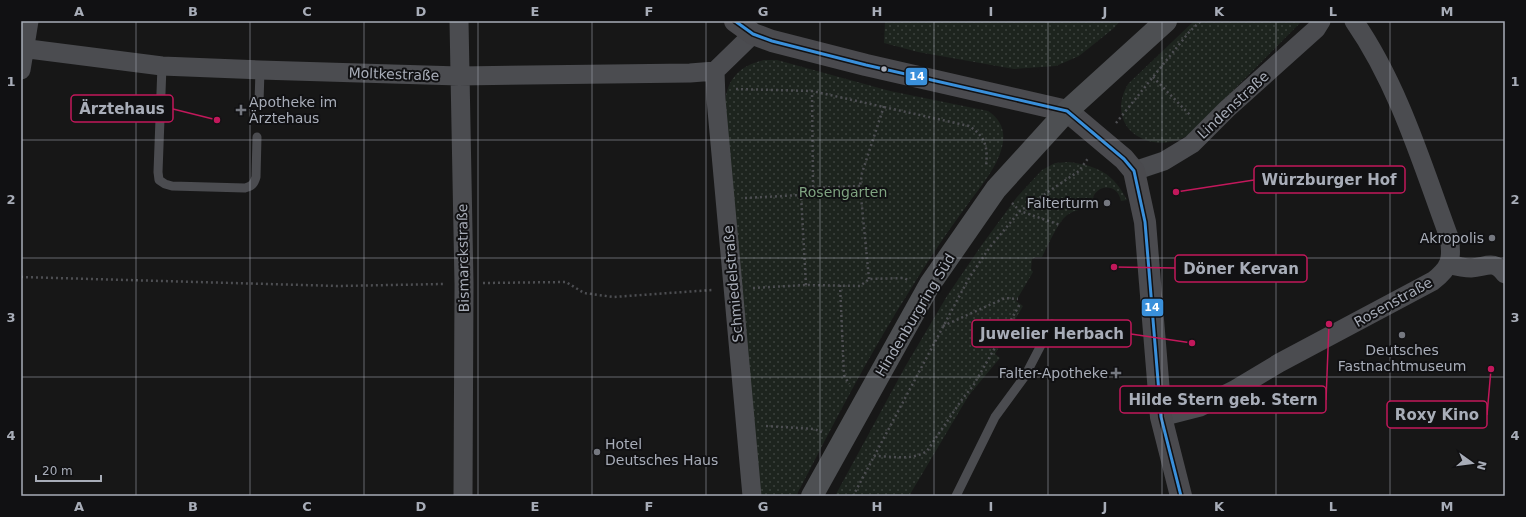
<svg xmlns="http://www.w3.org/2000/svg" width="1526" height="517" viewBox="0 0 1526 517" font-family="'DejaVu Sans',sans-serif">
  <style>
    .park { fill: url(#park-dots) }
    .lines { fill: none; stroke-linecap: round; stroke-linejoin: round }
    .path { stroke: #4d4e52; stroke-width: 2.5; stroke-dasharray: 2 3; stroke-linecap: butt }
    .lane { stroke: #4b4c50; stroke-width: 9 }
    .street { stroke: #4b4c50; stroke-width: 19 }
    .secondary { stroke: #4a4a4e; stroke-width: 22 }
    .primary { stroke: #4d4f52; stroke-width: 22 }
    .bus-1-casing { stroke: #111113; stroke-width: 6 }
    .bus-1 { stroke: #3a90db; stroke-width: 3 }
    .grid { fill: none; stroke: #a8adb8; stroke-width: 1; stroke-opacity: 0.55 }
    .bus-dot { fill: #a8adb8; stroke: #111113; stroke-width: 1.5 }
    .poi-dot { fill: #757880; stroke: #111113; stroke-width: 1.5 }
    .labels { text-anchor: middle; stroke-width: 4; stroke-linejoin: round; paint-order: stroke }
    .street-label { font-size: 14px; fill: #a8adb8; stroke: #111113 }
    .poi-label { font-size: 14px; fill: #a8adb8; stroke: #111113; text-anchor: end }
    .park-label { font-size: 14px; fill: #7fa381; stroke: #111113 }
    .leader { fill: none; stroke: #c2185b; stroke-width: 1.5 }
    .callout-dot { fill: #c2185b; stroke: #111113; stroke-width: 1.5 }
    .callout { fill: #111113; stroke: #c2185b; stroke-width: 1.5 }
    .callout-label { font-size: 15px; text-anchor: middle; font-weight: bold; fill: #a8adb8 }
    .line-badge { stroke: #111113; stroke-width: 1.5 }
    .badge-label { font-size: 11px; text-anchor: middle; font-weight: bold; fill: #fff }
    .neatline { fill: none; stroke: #a8adb8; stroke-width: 1.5 }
    .grid-label { font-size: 13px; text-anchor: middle; font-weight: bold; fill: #a8adb8 }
  </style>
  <defs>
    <pattern id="park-dots" width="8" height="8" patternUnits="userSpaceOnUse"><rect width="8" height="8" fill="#1d241e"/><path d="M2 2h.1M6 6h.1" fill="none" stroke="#3b413d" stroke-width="1.8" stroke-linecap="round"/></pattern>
  </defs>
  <rect width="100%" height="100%" fill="#171717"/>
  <path class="park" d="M 885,21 L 1120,21 L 1114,28 L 1079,56 L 1056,66 L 1014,69 L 918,52 L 884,43 Z
    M 1194,21 L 1302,21 L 1189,135 C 1151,157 1103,128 1128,84 Z
    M 764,60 L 777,60 L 890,91 L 988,111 C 1001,119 1006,132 1002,147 C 997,168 980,187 968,204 C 948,231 929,259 912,287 C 869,354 833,425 796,496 L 761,496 L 725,108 C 725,81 738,66 764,60 Z
    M 1069,162 C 1098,166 1113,173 1127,200 L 1121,201 C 1117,179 1088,186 1093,207 C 1083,209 1071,210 1064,218 C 1057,225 1047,247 1042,257 L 1036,257 L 1032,259 L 1031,269 L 1033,272 L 1016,301 L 1023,306 L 995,354 L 1000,358 L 969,395 L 909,496 L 835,496 L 905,367 L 947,296 L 981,246 L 1017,197 L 1042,170 L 1055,163 Z"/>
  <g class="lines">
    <path class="path" d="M 1153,77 L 1191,116
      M 736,89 L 812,91 L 969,126 C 986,137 988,147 986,167
      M 1116,123 L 1190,31 L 1201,21
      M 813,188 L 860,186
      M 745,198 L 801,195
      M 1012,203 L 1020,211 L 1060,225
      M 21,277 L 338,286 L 444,284
      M 869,279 L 860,186 L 862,173 L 884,106
      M 483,283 L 566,282 L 584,293 L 613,297 L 712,290
      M 806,285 L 801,195 L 813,188 L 812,91
      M 840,285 L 844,375 L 849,384
      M 753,288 L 806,285 L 860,286 L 869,279 L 904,278 L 908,280
      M 943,326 L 1005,298 L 1018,299
      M 766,426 L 814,429 L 822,432
      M 874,456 C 890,456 913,461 927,451 L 963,398 L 973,386 L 1020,304
      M 853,496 L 969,278 L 990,247 L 1020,211 L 1079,171 L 1089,157"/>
    <path class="lane" d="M 162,66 L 158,172 L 159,180 L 165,184 L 172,186 L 245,188 C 252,186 254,184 256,177 L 257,137
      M 259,103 L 260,70
      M 956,496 L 995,417 L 1025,376 L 1052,324"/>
    <path class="street" d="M 459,21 L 464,284 L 463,496
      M 21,48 L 162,66 L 260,70 L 459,76 L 690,73 L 715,71 L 753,34
      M 21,70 L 29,21
      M 715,71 L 716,99 L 752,496
      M 1134,171 L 1164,161 L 1192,144 L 1227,109 L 1316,29 L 1321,21
      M 1449,264 C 1456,266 1464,268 1471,268 C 1487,267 1493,259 1505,274
      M 1161,417 L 1200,407 L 1236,389 L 1279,363 L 1433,281 C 1450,268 1453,259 1449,237 C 1422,164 1399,86 1354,21"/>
    <path class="secondary" d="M 735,21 L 753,34 L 772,41 L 866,65 L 1067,111 L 1124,159 L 1134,171 L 1145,222 L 1161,417 L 1181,496"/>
    <path class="primary" d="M 812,496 L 930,284 L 996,189 L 1067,111 L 1166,21"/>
    <g class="bus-1-casing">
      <path id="bus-1" d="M 735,21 L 753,34 L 772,41 L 866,65 L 1067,111 L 1124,159 L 1134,171 L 1145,222 L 1161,417 L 1181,496"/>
    </g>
    <use href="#bus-1" class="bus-1"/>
  </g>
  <path class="grid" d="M 136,21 L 136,496M 250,21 L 250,496M 364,21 L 364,496M 478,21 L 478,496M 592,21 L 592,496M 706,21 L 706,496M 820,21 L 820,496M 934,21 L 934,496M 1048,21 L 1048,496M 1162,21 L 1162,496M 1276,21 L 1276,496M 1390,21 L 1390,496M 21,140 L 1505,140M 21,258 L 1505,258M 21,377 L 1505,377"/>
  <circle class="bus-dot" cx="884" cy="69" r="3.5"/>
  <g class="poi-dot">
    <path d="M239 104h4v4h4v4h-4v4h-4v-4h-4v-4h4z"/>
    <circle cx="1107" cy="203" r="4"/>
    <circle cx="1492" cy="238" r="4"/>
    <circle cx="1402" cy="335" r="4"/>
    <path d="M1114 367h4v4h4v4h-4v4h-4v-4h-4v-4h4z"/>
    <circle cx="597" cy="452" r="4"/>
  </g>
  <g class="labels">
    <g class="street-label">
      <text transform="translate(394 74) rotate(2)" y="5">Moltkestraße</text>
      <text transform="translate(1233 105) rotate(-43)" y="5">Lindenstraße</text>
      <text transform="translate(463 258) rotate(-91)" y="5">Bismarckstraße</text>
      <text transform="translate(733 284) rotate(-95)" y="5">Schmiedelstraße</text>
      <text transform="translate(1393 302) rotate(-29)" y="5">Rosenstraße</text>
      <text transform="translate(915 315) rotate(-59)" y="5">Hindenburgring Süd</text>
    </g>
    <g class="poi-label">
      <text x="249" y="107" text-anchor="start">Apotheke im<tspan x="249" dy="16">Ärztehaus</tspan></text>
      <text x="1099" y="208">Falterturm</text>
      <text x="1484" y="243">Akropolis</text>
      <text x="1402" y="355" text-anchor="middle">Deutsches<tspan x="1402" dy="16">Fastnachtmuseum</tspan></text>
      <text x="1108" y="378">Falter-Apotheke</text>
      <text x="605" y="449" text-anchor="start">Hotel<tspan x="605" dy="16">Deutsches Haus</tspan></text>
    </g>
    <g class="park-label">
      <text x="843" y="197">Rosengarten</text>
    </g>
  </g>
  <path class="leader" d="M217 120L173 109M1176 192L1254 180M1114 267L1175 268M1192 343L1131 334M1329 324L1326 400M1491 369L1487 415"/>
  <g class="callout-dot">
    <circle cx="217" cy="120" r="4"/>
    <circle cx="1176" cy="192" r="4"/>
    <circle cx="1114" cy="267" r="4"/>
    <circle cx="1192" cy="343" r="4"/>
    <circle cx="1329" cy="324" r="4"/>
    <circle cx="1491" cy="369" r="4"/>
  </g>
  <g class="callout">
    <rect x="71" y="95" width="102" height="27" rx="4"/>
    <rect x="1254" y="166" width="151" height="27" rx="4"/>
    <rect x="1175" y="255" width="132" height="27" rx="4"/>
    <rect x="972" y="320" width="159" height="27" rx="4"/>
    <rect x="1120" y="386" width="206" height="27" rx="4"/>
    <rect x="1387" y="401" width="100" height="27" rx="4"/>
  </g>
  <g class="callout-label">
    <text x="122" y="114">Ärztehaus</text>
    <text x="1329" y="185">Würzburger Hof</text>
    <text x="1241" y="274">Döner Kervan</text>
    <text x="1052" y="339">Juwelier Herbach</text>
    <text x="1223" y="405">Hilde Stern geb. Stern</text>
    <text x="1437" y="420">Roxy Kino</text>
  </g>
  <g class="line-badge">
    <rect x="905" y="67" width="23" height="19" rx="4" fill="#3a90db"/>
    <rect x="1141" y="298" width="23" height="19" rx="4" fill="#3a90db"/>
  </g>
  <g class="badge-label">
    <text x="917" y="80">14</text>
    <text x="1152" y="311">14</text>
  </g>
  <rect width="1526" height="517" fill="none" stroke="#111113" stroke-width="44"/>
  <g transform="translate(1472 463) rotate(104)" stroke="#111113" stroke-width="3" paint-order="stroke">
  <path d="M0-3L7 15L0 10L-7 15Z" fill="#a8adb8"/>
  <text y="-6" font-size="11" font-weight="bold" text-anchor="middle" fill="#a8adb8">N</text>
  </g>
  <path d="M36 475v6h65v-6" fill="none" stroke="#a8adb8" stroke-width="2"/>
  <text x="42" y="475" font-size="12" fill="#a8adb8" stroke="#111113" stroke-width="3" paint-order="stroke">20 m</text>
  <rect x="22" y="22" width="1482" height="473" class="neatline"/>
  <g class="grid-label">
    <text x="79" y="16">A</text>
    <text x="193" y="16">B</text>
    <text x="307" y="16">C</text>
    <text x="421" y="16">D</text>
    <text x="535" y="16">E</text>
    <text x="649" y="16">F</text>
    <text x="763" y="16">G</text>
    <text x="877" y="16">H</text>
    <text x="991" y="16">I</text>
    <text x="1105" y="16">J</text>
    <text x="1219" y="16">K</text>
    <text x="1333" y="16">L</text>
    <text x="1447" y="16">M</text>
    <text x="11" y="86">1</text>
    <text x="1515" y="86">1</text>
    <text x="11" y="204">2</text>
    <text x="1515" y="204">2</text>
    <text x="11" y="322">3</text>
    <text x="1515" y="322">3</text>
    <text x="11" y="440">4</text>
    <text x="1515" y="440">4</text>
    <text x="79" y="511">A</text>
    <text x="193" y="511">B</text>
    <text x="307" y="511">C</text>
    <text x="421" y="511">D</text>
    <text x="535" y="511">E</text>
    <text x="649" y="511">F</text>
    <text x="763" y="511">G</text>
    <text x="877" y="511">H</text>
    <text x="991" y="511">I</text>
    <text x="1105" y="511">J</text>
    <text x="1219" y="511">K</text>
    <text x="1333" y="511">L</text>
    <text x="1447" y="511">M</text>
  </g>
</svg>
